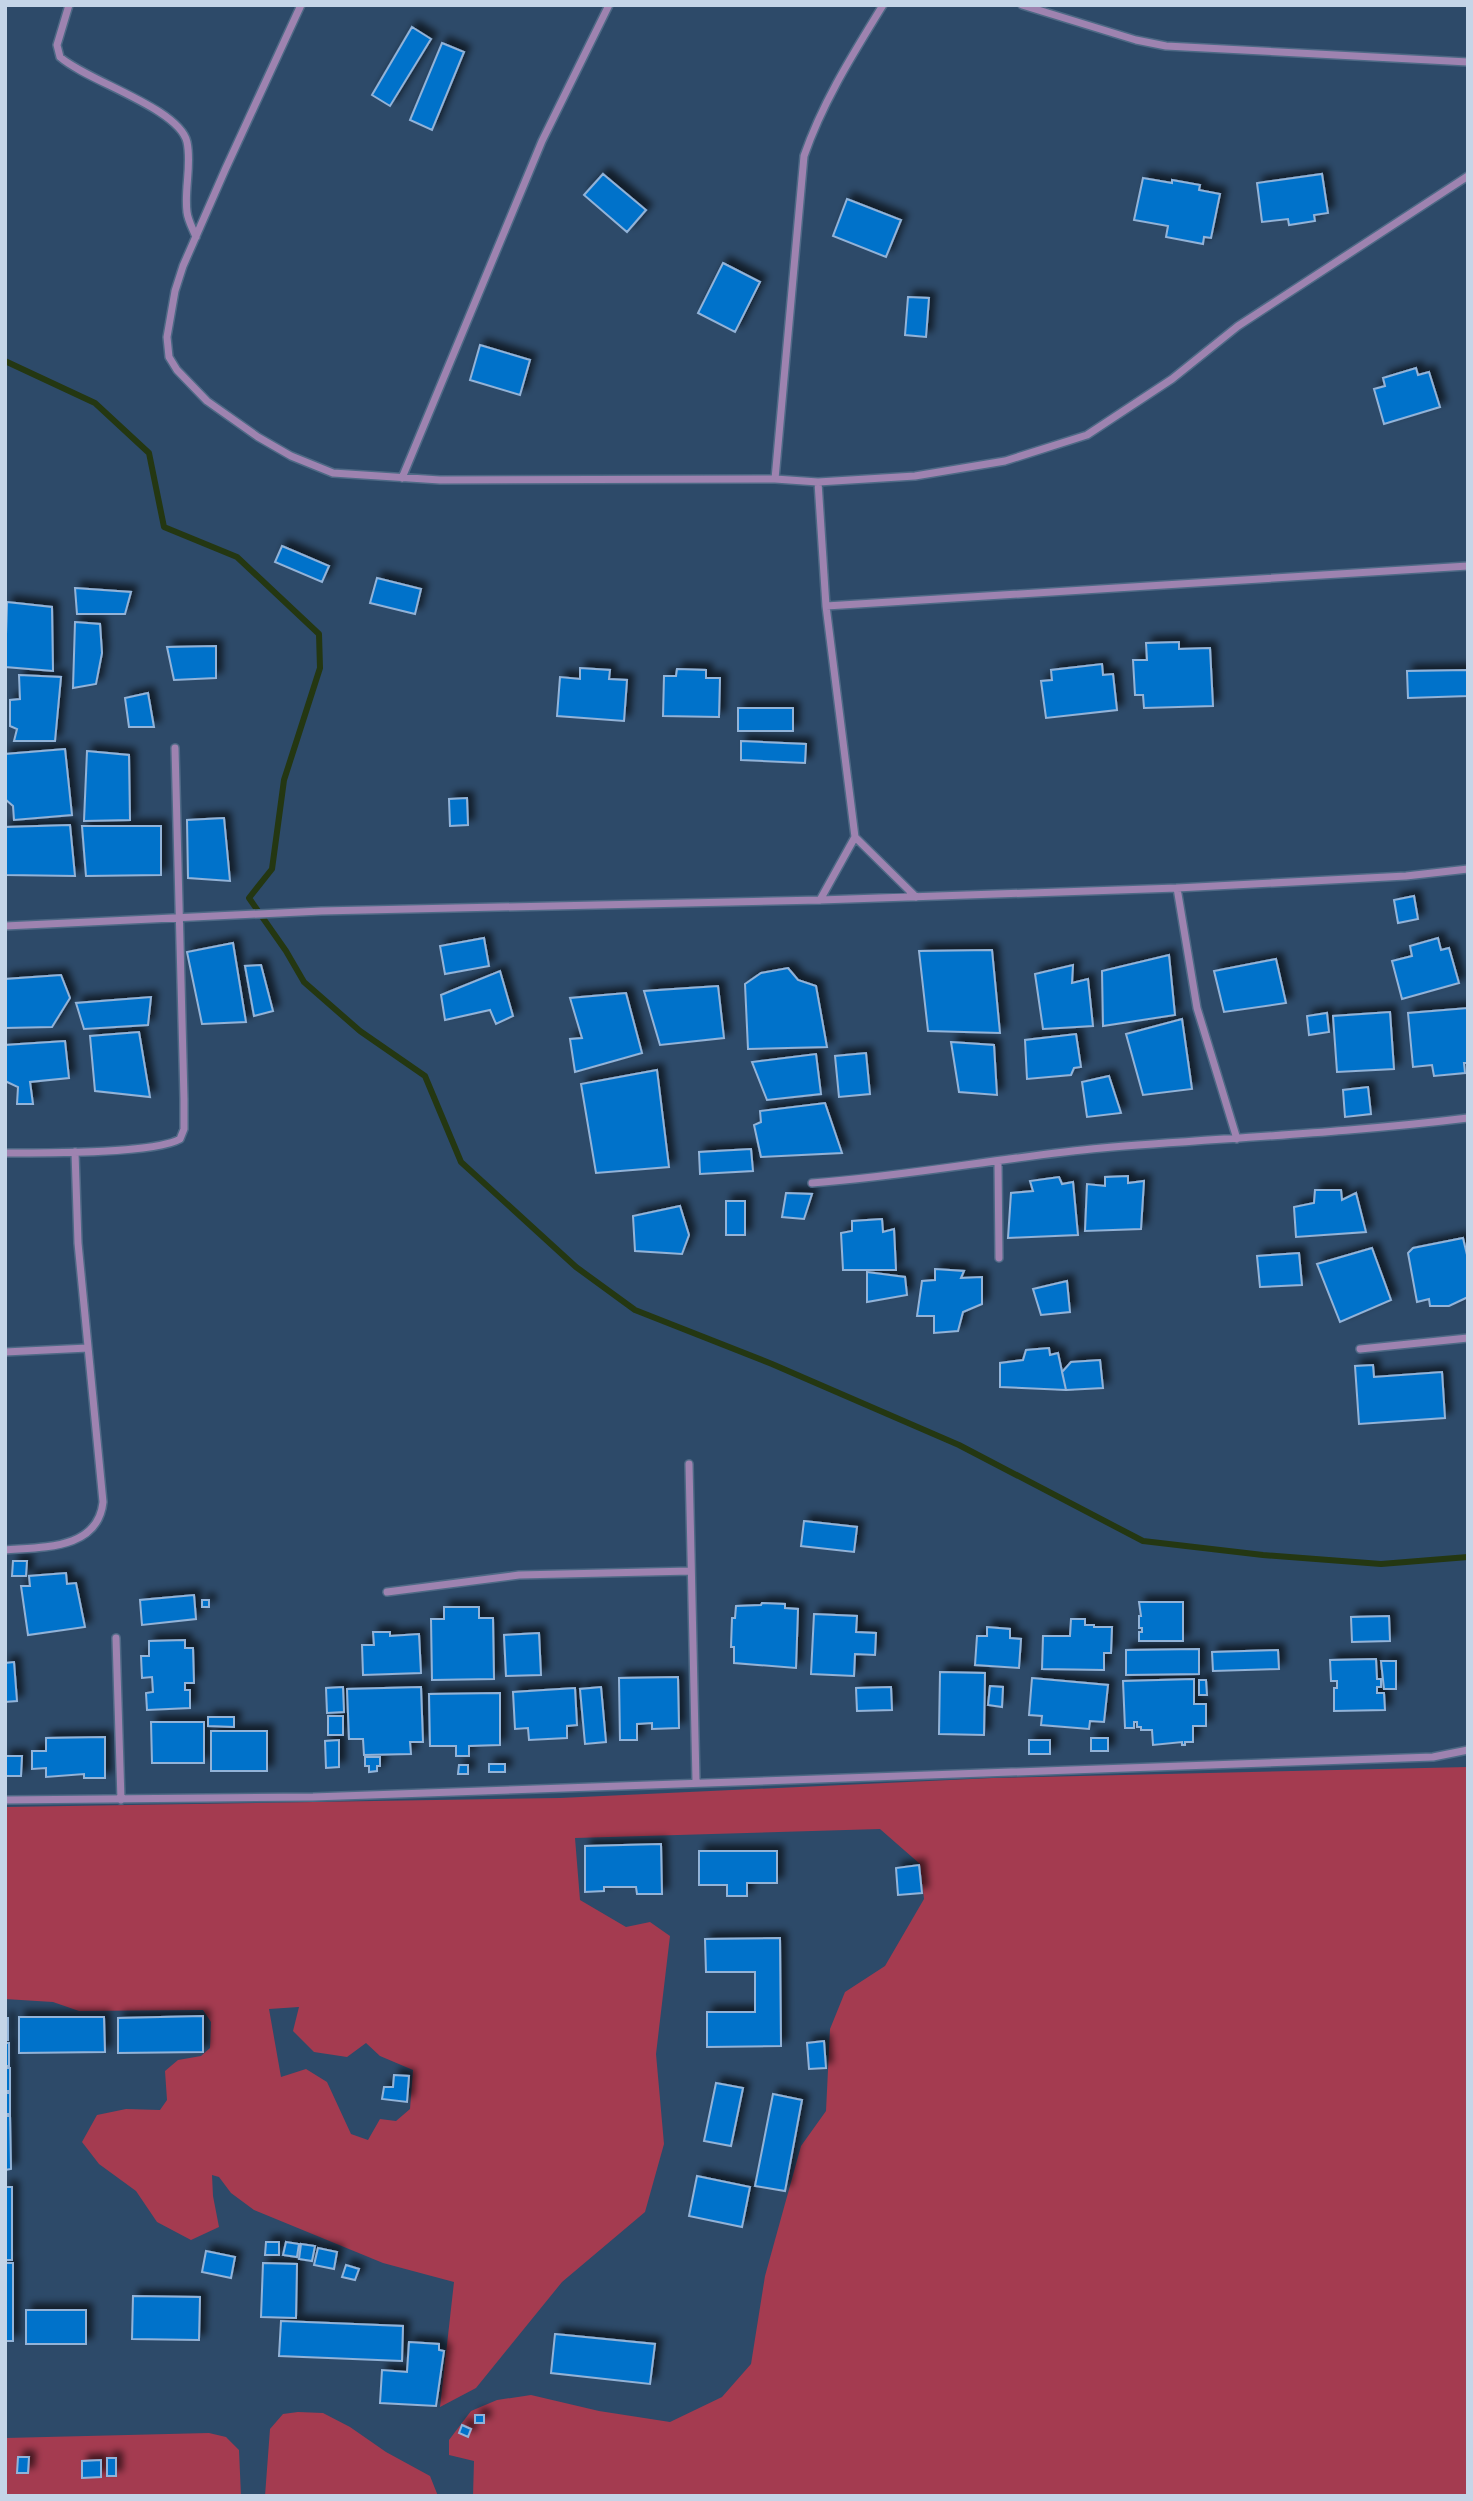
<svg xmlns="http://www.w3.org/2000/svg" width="1473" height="2501" viewBox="0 0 1473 2501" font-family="'Work Sans',sans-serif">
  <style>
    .green { fill: #a43b50; fill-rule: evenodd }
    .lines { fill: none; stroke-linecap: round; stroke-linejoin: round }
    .stream { stroke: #243712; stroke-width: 6 }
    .building { fill: #0472ca; stroke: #92b3d8; stroke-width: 2; filter: url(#shadow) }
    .street-casing { stroke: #4e6985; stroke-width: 10 }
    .street { stroke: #9e83b0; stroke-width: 7 }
  </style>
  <defs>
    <filter id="shadow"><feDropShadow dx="6" dy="-6" stdDeviation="3.5" flood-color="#0009"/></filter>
  </defs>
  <rect width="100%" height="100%" fill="#2d4a69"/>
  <path class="green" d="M 1468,1767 L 1468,2496 L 473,2496 L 474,2461 L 449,2455 L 449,2440 L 471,2411 L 497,2400 L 531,2395 L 599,2411 L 670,2422 L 722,2397 L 751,2364 L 765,2276 L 801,2146 L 826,2111 L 830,2029 L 845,1992 L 885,1966 L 924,1899 L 920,1864 L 880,1829 L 575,1838 L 580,1900 L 626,1927 L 650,1922 L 670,1936 L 656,2054 L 664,2144 L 645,2212 L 562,2282 L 476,2388 L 440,2407 L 454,2282 L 383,2263 L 254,2210 L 231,2193 L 219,2177 L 212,2175 L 213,2196 L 219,2227 L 191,2240 L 157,2222 L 136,2191 L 99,2164 L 82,2142 L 97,2115 L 126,2109 L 160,2110 L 167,2100 L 165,2071 L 178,2060 L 201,2056 L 210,2048 L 211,2022 L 203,2010 L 79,2011 L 53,2002 L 5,1999 L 5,1807 L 560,1798 L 993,1778 ZM 299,2007 L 293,2031 L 314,2052 L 347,2057 L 366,2043 L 380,2056 L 413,2070 L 410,2109 L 396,2121 L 380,2119 L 368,2140 L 351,2134 L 327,2082 L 306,2069 L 281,2077 L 269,2009 Z
    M 298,2412 L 323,2413 L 350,2427 L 386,2452 L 430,2476 L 438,2496 L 265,2496 L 270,2429 L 283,2414 Z
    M 209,2433 L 226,2437 L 239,2450 L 241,2496 L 5,2496 L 5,2438 Z"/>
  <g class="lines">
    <path class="stream" d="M 5,361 L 95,403 L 149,453 L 164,527 L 237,557 L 319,634 L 320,668 L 284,780 L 272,869 L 249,898 L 286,951 L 304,982 L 360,1031 L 425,1076 L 461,1162 L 576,1267 L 635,1310 L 772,1364 L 959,1445 L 1143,1541 L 1263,1555 L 1381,1564 L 1468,1557"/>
  </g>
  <path class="building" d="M 412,27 L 431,39 L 390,106 L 372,95 Z
    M 442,43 L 464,52 L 432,130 L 410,120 Z
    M 603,174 L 646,210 L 627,232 L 584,195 Z
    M 1322,174 L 1328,213 L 1314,215 L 1315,221 L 1289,225 L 1288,219 L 1262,222 L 1257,183 Z
    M 1143,178 L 1172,183 L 1172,180 L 1200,185 L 1199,190 L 1220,194 L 1211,238 L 1204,237 L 1203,244 L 1166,237 L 1168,226 L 1134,220 Z
    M 847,199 L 901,220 L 886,257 L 833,236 Z
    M 723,263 L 760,282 L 735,332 L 698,313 Z
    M 908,297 L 929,298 L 926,337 L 905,335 Z
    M 480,345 L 530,360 L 520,395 L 470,380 Z
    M 1416,368 L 1418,375 L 1429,372 L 1440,407 L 1384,424 L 1374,389 L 1385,386 L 1383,378 Z
    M 282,546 L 329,566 L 322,582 L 275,562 Z
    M 377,578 L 421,589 L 415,614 L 370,603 Z
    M 75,588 L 131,592 L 125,614 L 77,614 Z
    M 7,602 L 52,607 L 53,671 L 5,667 Z
    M 75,622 L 100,624 L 102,653 L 96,684 L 73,688 Z
    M 1179,642 L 1179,649 L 1210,648 L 1213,706 L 1144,708 L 1143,695 L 1135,695 L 1133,660 L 1147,660 L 1146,643 Z
    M 216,646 L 216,678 L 174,680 L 167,647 Z
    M 1102,664 L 1103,675 L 1113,674 L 1117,710 L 1046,718 L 1041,681 L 1052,680 L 1051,670 Z
    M 580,668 L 610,670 L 609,679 L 627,680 L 624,721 L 557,716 L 560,677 L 580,679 Z
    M 677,669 L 706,670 L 706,678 L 720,678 L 719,717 L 663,716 L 664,676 L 676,676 Z
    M 1468,670 L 1468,696 L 1408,698 L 1407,671 Z
    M 19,675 L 61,677 L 55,741 L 14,741 L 17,729 L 10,726 L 10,700 L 20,699 Z
    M 148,693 L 154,727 L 129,727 L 125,698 Z
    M 738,708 L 793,708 L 793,731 L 738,731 Z
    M 741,741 L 806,744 L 805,763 L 741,760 Z
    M 65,749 L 72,815 L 14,820 L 13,806 L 5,799 L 5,754 Z
    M 87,751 L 129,755 L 130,820 L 84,821 Z
    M 467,798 L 468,825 L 450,826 L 449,799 Z
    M 224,818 L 230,881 L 188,878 L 187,820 Z
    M 70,825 L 75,876 L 6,875 L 5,827 Z
    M 82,826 L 161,826 L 161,875 L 86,876 Z
    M 1414,896 L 1418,919 L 1398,923 L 1394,900 Z
    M 484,938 L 489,966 L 445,974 L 440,946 Z
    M 1438,938 L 1441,950 L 1449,948 L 1459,983 L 1402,999 L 1392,961 L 1412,956 L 1410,946 Z
    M 233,943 L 246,1022 L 202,1024 L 187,952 Z
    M 992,950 L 1000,1033 L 928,1031 L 919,951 Z
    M 1169,955 L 1175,1015 L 1103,1026 L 1102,971 Z
    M 1276,959 L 1286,1003 L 1224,1012 L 1214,971 Z
    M 261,965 L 273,1011 L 254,1016 L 245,966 Z
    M 1073,965 L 1072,983 L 1088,979 L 1093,1026 L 1043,1029 L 1035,974 Z
    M 788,968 L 798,980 L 816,986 L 827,1047 L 748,1049 L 745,984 L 761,973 Z
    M 500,971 L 513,1016 L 496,1024 L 490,1010 L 445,1020 L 441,995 Z
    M 61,975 L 70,998 L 52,1027 L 5,1028 L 5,979 Z
    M 718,986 L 724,1038 L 660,1045 L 644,991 Z
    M 626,993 L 642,1053 L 575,1072 L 570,1039 L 582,1038 L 570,998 Z
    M 151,997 L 148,1025 L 84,1029 L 76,1003 Z
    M 1468,1008 L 1468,1063 L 1464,1063 L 1465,1073 L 1434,1076 L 1432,1065 L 1413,1067 L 1408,1013 Z
    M 1390,1012 L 1394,1069 L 1337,1072 L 1333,1016 Z
    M 1327,1013 L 1329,1032 L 1309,1035 L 1307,1016 Z
    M 1182,1019 L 1192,1089 L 1143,1095 L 1126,1034 Z
    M 139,1032 L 150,1097 L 95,1091 L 90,1036 Z
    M 1076,1034 L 1081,1067 L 1074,1068 L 1071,1075 L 1027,1079 L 1025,1040 Z
    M 65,1041 L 69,1078 L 30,1082 L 33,1104 L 17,1104 L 18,1087 L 5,1081 L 5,1045 Z
    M 951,1042 L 994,1045 L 997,1095 L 959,1092 Z
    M 866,1053 L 870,1094 L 839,1097 L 835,1056 Z
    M 816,1054 L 821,1094 L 767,1100 L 752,1062 Z
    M 657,1070 L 669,1167 L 596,1173 L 581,1084 Z
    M 1109,1076 L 1121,1113 L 1087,1117 L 1082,1082 Z
    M 1368,1087 L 1371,1114 L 1345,1117 L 1343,1090 Z
    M 825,1103 L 842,1153 L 761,1157 L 754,1125 L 761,1122 L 760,1111 Z
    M 751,1149 L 753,1171 L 700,1174 L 699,1152 Z
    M 1128,1176 L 1128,1183 L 1144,1181 L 1141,1229 L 1085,1231 L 1087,1184 L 1105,1186 L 1105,1177 Z
    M 1059,1177 L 1062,1184 L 1073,1182 L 1078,1235 L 1008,1238 L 1011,1193 L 1033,1191 L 1030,1181 Z
    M 1315,1190 L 1341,1190 L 1342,1200 L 1356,1193 L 1366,1232 L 1296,1237 L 1294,1207 L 1314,1203 Z
    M 786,1193 L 812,1194 L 804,1219 L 782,1217 Z
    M 726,1201 L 745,1201 L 745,1235 L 726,1235 Z
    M 680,1206 L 689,1235 L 682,1254 L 635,1251 L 633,1216 Z
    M 882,1219 L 883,1232 L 894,1229 L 896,1270 L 843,1270 L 841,1233 L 852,1231 L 852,1221 Z
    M 1463,1238 L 1468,1259 L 1468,1297 L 1449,1306 L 1430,1306 L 1429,1299 L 1417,1302 L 1408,1253 L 1413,1248 Z
    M 1372,1248 L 1391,1300 L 1340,1322 L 1317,1264 Z
    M 1299,1253 L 1302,1285 L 1260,1287 L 1257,1256 Z
    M 935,1269 L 964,1271 L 961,1278 L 982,1277 L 982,1304 L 963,1312 L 958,1331 L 934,1333 L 934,1316 L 917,1316 L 922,1281 L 935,1280 Z
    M 867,1272 L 905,1277 L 907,1295 L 867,1302 Z
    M 1067,1281 L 1070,1312 L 1041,1315 L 1033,1289 Z
    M 1049,1348 L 1050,1355 L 1058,1353 L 1066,1390 L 1000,1387 L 1000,1363 L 1023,1360 L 1026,1350 Z
    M 1100,1360 L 1103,1388 L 1066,1390 L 1062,1372 L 1071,1362 Z
    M 1373,1365 L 1374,1377 L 1442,1372 L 1445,1418 L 1359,1424 L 1355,1366 Z
    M 804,1521 L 857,1527 L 854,1552 L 801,1546 Z
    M 13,1561 L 27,1561 L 26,1576 L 12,1576 Z
    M 66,1573 L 67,1584 L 76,1583 L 85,1627 L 28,1635 L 21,1586 L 30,1586 L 29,1576 Z
    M 194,1595 L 196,1619 L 142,1625 L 140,1600 Z
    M 202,1600 L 209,1600 L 209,1607 L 202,1607 Z
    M 1139,1602 L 1183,1602 L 1183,1641 L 1139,1641 L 1139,1632 L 1142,1632 L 1142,1628 L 1139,1628 L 1139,1616 L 1141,1616 Z
    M 762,1603 L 785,1604 L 785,1608 L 798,1609 L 796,1668 L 734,1663 L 734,1647 L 731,1647 L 732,1618 L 735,1618 L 736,1606 L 761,1605 Z
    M 444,1607 L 479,1607 L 479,1618 L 493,1618 L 494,1679 L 432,1680 L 431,1619 L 444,1619 Z
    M 814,1614 L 857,1616 L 856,1632 L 876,1633 L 875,1655 L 855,1654 L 854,1676 L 811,1674 Z
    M 1389,1616 L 1390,1641 L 1352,1642 L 1351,1617 Z
    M 1071,1619 L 1085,1619 L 1085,1625 L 1094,1625 L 1094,1627 L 1112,1627 L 1111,1653 L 1104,1653 L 1104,1670 L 1042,1669 L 1043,1636 L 1070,1636 Z
    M 987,1627 L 1010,1629 L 1010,1638 L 1021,1639 L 1019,1668 L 975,1665 L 977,1636 L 987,1636 Z
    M 373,1632 L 390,1632 L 390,1636 L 419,1634 L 421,1673 L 363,1675 L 362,1645 L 374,1645 Z
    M 539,1633 L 541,1675 L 506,1676 L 504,1635 Z
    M 185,1640 L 185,1648 L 193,1648 L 194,1683 L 185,1683 L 185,1690 L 190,1690 L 190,1708 L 147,1710 L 146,1693 L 153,1692 L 152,1677 L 142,1678 L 141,1656 L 149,1656 L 149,1641 Z
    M 1199,1649 L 1199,1674 L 1126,1675 L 1126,1650 Z
    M 1278,1650 L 1279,1669 L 1213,1671 L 1212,1652 Z
    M 1376,1659 L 1377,1679 L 1381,1679 L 1381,1687 L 1377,1687 L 1377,1693 L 1384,1693 L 1385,1710 L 1334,1711 L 1334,1688 L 1337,1688 L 1337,1681 L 1331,1681 L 1330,1660 Z
    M 1381,1661 L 1396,1661 L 1396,1689 L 1384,1689 Z
    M 14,1662 L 17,1701 L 5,1702 L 5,1663 Z
    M 940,1672 L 985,1673 L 984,1735 L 939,1734 Z
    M 678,1677 L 679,1728 L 652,1729 L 652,1723 L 637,1724 L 637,1740 L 620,1740 L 619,1678 Z
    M 1032,1678 L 1108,1685 L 1104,1722 L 1090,1721 L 1089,1729 L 1041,1725 L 1042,1716 L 1029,1715 Z
    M 1194,1679 L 1194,1704 L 1206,1704 L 1206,1726 L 1193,1726 L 1193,1742 L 1185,1742 L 1185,1745 L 1182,1745 L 1182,1742 L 1153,1745 L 1152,1730 L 1141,1730 L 1141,1727 L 1137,1727 L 1137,1722 L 1134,1722 L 1134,1728 L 1125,1728 L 1123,1681 Z
    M 1199,1680 L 1206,1680 L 1207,1695 L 1199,1695 Z
    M 990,1686 L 1003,1687 L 1002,1707 L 988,1705 Z
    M 343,1687 L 344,1712 L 327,1713 L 326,1688 Z
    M 421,1687 L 423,1742 L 410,1742 L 411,1754 L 364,1755 L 363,1739 L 349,1739 L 347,1689 Z
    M 601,1687 L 606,1742 L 585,1744 L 580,1689 Z
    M 891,1687 L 892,1710 L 857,1711 L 856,1688 Z
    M 575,1688 L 577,1725 L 567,1726 L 567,1738 L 529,1740 L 528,1728 L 515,1729 L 513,1692 Z
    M 500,1693 L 500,1745 L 469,1746 L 469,1756 L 456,1756 L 456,1746 L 430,1746 L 429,1694 Z
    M 328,1716 L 343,1716 L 343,1735 L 328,1735 Z
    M 208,1717 L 234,1717 L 234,1727 L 208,1726 Z
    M 151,1722 L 204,1722 L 204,1763 L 152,1763 Z
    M 211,1731 L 267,1731 L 267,1771 L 211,1771 Z
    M 105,1737 L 105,1778 L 84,1778 L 84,1774 L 46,1777 L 46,1768 L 32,1769 L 32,1751 L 46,1751 L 46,1738 Z
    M 1091,1738 L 1108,1738 L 1108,1751 L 1091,1751 Z
    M 339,1740 L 339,1767 L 326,1768 L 325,1741 Z
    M 1029,1740 L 1050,1740 L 1050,1754 L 1029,1754 Z
    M 5,1756 L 22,1756 L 21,1776 L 5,1776 Z
    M 365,1757 L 380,1757 L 380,1766 L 377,1766 L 377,1771 L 369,1772 L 369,1766 L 365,1766 Z
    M 489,1764 L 505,1764 L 505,1772 L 489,1772 Z
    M 459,1765 L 468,1765 L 468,1774 L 458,1774 Z
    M 661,1844 L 662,1894 L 637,1894 L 636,1887 L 604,1887 L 604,1891 L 585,1892 L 585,1846 Z
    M 699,1851 L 777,1851 L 777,1883 L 747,1883 L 747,1896 L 727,1896 L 727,1885 L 699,1885 Z
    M 919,1865 L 922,1893 L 898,1895 L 896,1868 Z
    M 780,1938 L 781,2046 L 707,2047 L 707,2012 L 755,2012 L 755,1972 L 706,1972 L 705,1939 Z
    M 203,2016 L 203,2052 L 118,2053 L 118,2018 Z
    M 19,2017 L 104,2017 L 105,2052 L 19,2053 Z
    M 5,2018 L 8,2018 L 8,2040 L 5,2040 Z
    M 824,2041 L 826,2068 L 809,2069 L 807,2043 Z
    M 5,2043 L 9,2043 L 9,2066 L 5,2066 Z
    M 5,2068 L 10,2068 L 10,2091 L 5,2091 Z
    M 394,2075 L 409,2076 L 407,2102 L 382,2099 L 384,2087 L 393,2087 Z
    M 716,2083 L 743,2088 L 731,2146 L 704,2141 Z
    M 5,2093 L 10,2093 L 10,2114 L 5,2114 Z
    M 773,2094 L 802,2100 L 785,2191 L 755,2186 Z
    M 5,2116 L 10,2116 L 11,2169 L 5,2170 Z
    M 697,2176 L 750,2187 L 742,2227 L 689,2216 Z
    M 5,2187 L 12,2187 L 12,2260 L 5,2260 Z
    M 266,2242 L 279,2242 L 279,2255 L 265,2255 Z
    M 286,2242 L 299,2244 L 297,2257 L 283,2255 Z
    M 301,2244 L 315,2246 L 312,2261 L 299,2259 Z
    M 318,2248 L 337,2252 L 334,2269 L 314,2265 Z
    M 206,2251 L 235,2257 L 231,2278 L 202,2272 Z
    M 5,2263 L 13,2263 L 13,2341 L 5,2341 Z
    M 263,2263 L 297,2264 L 296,2318 L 261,2317 Z
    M 346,2265 L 359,2269 L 355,2280 L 342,2277 Z
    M 133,2296 L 200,2297 L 199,2340 L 132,2339 Z
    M 26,2310 L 86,2310 L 86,2344 L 26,2344 Z
    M 281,2321 L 403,2326 L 402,2361 L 279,2356 Z
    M 555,2334 L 655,2344 L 650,2384 L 551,2373 Z
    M 409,2342 L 439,2344 L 439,2350 L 444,2351 L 436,2406 L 380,2403 L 382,2370 L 407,2372 Z
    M 475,2415 L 484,2415 L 484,2423 L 475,2423 Z
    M 462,2425 L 471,2429 L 468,2437 L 459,2433 Z
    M 18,2457 L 29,2457 L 28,2473 L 17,2473 Z
    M 107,2458 L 116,2458 L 116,2476 L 107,2476 Z
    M 101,2460 L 101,2477 L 82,2478 L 82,2461 Z"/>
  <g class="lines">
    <g class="street-casing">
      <path id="street" d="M 69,5 L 57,45 L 60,57 C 87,81 179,108 187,142 C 192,165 184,189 187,212 C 188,221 193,229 196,237
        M 301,5 L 225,170 L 183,266 L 175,291 L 167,337 L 169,357 L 177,370 L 207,401 L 258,437 L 291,456 L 333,473 L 440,480 L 775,479 L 818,482 L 915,476 L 1005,461 L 1087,435 L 1172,379 L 1238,326 L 1468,176
        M 1022,5 L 1136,40 L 1166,46 L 1468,62
        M 402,478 L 542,141 L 609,5
        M 775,479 L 804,156 C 823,101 853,54 883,5
        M 818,482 L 826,606 L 855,837 L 820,900
        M 826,606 L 1468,566
        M 855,837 L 916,897
        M 1177,888 L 1197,1008 L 1237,1139
        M 5,926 L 321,911 L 820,900 L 1177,888 L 1406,876 L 1468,869
        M 5,1153 C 41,1153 154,1154 180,1139 L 184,1129 L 184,1099 L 175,748
        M 998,1162 L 999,1258
        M 812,1183 C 910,1176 1005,1157 1102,1148 C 1224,1138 1346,1133 1468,1118
        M 1360,1349 L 1468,1338
        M 5,1352 L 88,1348
        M 689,1464 L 696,1781
        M 5,1550 C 42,1547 98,1550 103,1502 L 78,1243 L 75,1152
        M 387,1592 L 519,1575 L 691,1571
        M 116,1638 L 121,1800
        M 5,1800 L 313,1797 L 1433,1757 L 1468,1750"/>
    </g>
    <use href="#street" class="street"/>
  </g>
  <rect width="1473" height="2501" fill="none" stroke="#c4d5e8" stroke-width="14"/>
</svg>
